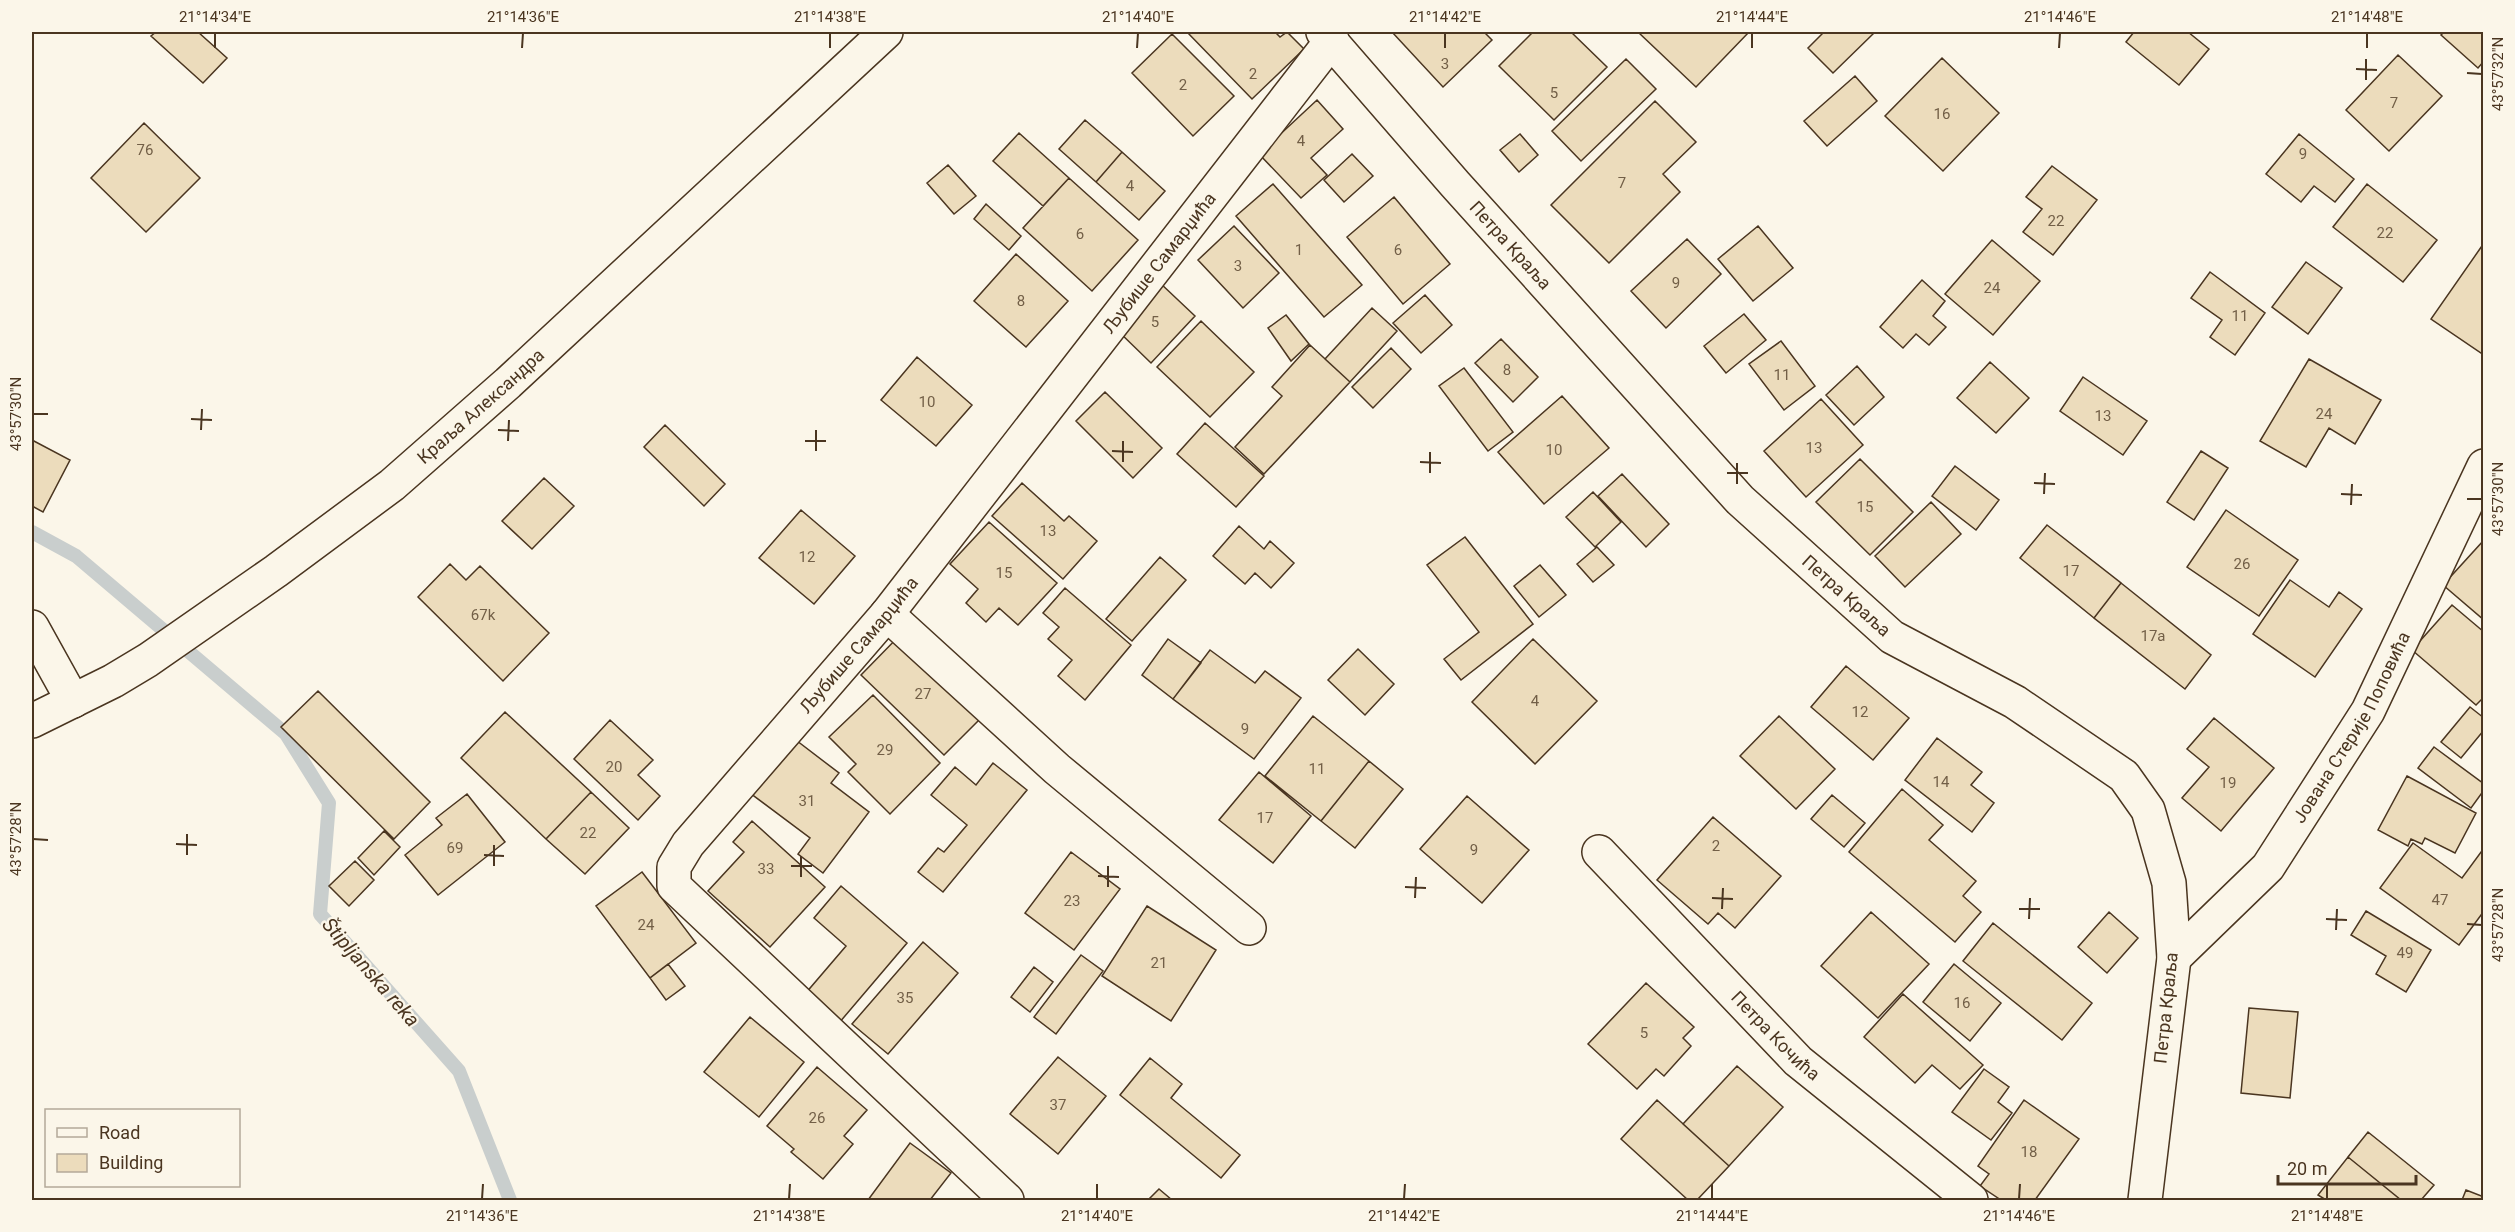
<svg xmlns="http://www.w3.org/2000/svg" width="2515" height="1232" viewBox="0 0 2515 1232" font-family="Roboto,sans-serif">
  <style>
    .lines { fill: none; stroke-linecap: round; stroke-linejoin: round }
    .stream { stroke: #c9cecd; stroke-width: 14 }
    .building { fill: #ecdcbc; stroke: #4a3520; stroke-width: 1.5 }
    .minor-casing { stroke: #4a3520; stroke-width: 36 }
    .secondary-casing { stroke: #4a3520; stroke-width: 36 }
    .minor { stroke: #fbf6e9; stroke-width: 33 }
    .secondary { stroke: #fbf6e9; stroke-width: 33 }
    .ticks { fill: none; stroke: #4a3520; stroke-width: 2 }
    .labels { text-anchor: middle; stroke-width: 4.5; stroke-linejoin: round; paint-order: stroke }
    .number-label { font-size: 15px; fill: #725f47 }
    .street-label { font-size: 18px; fill: #4a3520; stroke: #fbf6e9 }
    .water-label { font-size: 20px; font-style: italic; fill: #4a3520; stroke: #fbf6e9 }
    .neatline { fill: none; stroke: #4a3520; stroke-width: 2 }
    .ticks-label { font-size: 15px; text-anchor: middle; fill: #4a3520 }
  </style>
  <rect width="100%" height="100%" fill="#fbf6e9"/>
  <g class="lines">
    <path class="stream" d="M 32,532 L 76,556 L 286,734 L 329,803 L 320,914 L 459,1071 L 510,1200"/>
  </g>
  <path class="building" d="M 156,32 L 198,32 L 227,58 L 203,83 L 151,36 Z
    M 1187,32 L 1275,32 L 1280,37 L 1287,32 L 1304,49 L 1252,99 Z
    M 1392,32 L 1484,32 L 1492,40 L 1443,87 Z
    M 1533,32 L 1571,32 L 1607,67 L 1554,120 L 1499,66 Z
    M 1638,32 L 1749,32 L 1696,87 Z
    M 1824,32 L 1875,32 L 1833,73 L 1808,48 Z
    M 2134,32 L 2188,32 L 2209,49 L 2179,85 L 2126,42 Z
    M 2444,32 L 2484,32 L 2484,61 L 2478,68 L 2441,35 Z
    M 1172,34 L 1234,96 L 1193,136 L 1132,73 Z
    M 2398,55 L 2442,96 L 2389,151 L 2346,110 Z
    M 1942,58 L 1999,113 L 1943,171 L 1885,116 Z
    M 1626,59 L 1656,89 L 1581,161 L 1552,131 Z
    M 1855,76 L 1877,101 L 1827,146 L 1804,121 Z
    M 1317,100 L 1343,129 L 1311,158 L 1327,175 L 1301,198 L 1259,154 Z
    M 1655,101 L 1696,142 L 1663,174 L 1680,192 L 1609,263 L 1551,205 Z
    M 1085,120 L 1122,152 L 1096,182 L 1059,149 Z
    M 144,123 L 200,178 L 146,232 L 91,178 Z
    M 1019,133 L 1069,178 L 1043,206 L 993,161 Z
    M 1520,134 L 1538,155 L 1519,172 L 1500,150 Z
    M 2299,134 L 2354,179 L 2335,202 L 2314,186 L 2301,202 L 2266,174 Z
    M 1122,152 L 1165,191 L 1139,220 L 1096,182 Z
    M 1352,154 L 1373,176 L 1344,202 L 1324,180 Z
    M 948,165 L 976,196 L 954,214 L 927,183 Z
    M 2052,166 L 2097,200 L 2053,255 L 2023,232 L 2042,209 L 2026,197 Z
    M 1069,178 L 1138,240 L 1092,291 L 1023,228 Z
    M 1273,184 L 1362,285 L 1324,317 L 1236,216 Z
    M 2367,184 L 2437,240 L 2403,282 L 2333,227 Z
    M 1394,197 L 1450,264 L 1403,304 L 1347,237 Z
    M 986,204 L 1021,236 L 1009,250 L 974,219 Z
    M 1234,226 L 1279,273 L 1243,308 L 1198,260 Z
    M 1758,226 L 1793,268 L 1753,301 L 1718,259 Z
    M 1687,239 L 1721,274 L 1666,328 L 1631,291 Z
    M 1992,240 L 2040,281 L 1993,335 L 1945,294 Z
    M 2484,243 L 2484,355 L 2431,319 Z
    M 1016,254 L 1068,301 L 1026,347 L 974,301 Z
    M 2306,262 L 2342,288 L 2308,334 L 2272,307 Z
    M 2210,272 L 2265,313 L 2235,355 L 2210,337 L 2222,320 L 2191,298 Z
    M 1922,280 L 1945,301 L 1933,316 L 1946,327 L 1929,345 L 1916,334 L 1903,348 L 1880,327 Z
    M 1159,282 L 1195,316 L 1151,363 L 1115,328 Z
    M 1425,295 L 1452,325 L 1421,353 L 1393,323 Z
    M 1372,308 L 1397,331 L 1350,382 L 1325,359 Z
    M 1744,314 L 1766,340 L 1726,373 L 1704,346 Z
    M 1286,315 L 1309,344 L 1291,361 L 1268,328 Z
    M 1201,321 L 1254,372 L 1210,417 L 1157,367 Z
    M 1501,339 L 1538,377 L 1513,402 L 1475,363 Z
    M 1781,341 L 1815,386 L 1784,410 L 1749,364 Z
    M 1310,345 L 1350,382 L 1264,474 L 1235,447 L 1282,396 L 1272,387 Z
    M 1391,348 L 1411,369 L 1373,408 L 1352,387 Z
    M 917,357 L 972,405 L 936,446 L 881,400 Z
    M 2309,359 L 2381,400 L 2355,444 L 2329,428 L 2306,467 L 2260,441 Z
    M 1990,362 L 2029,398 L 1996,433 L 1957,398 Z
    M 1857,366 L 1884,397 L 1854,425 L 1826,395 Z
    M 1464,368 L 1513,432 L 1488,451 L 1439,386 Z
    M 2083,377 L 2147,421 L 2123,455 L 2060,411 Z
    M 1105,392 L 1162,448 L 1133,478 L 1076,421 Z
    M 1562,396 L 1609,448 L 1544,504 L 1498,452 Z
    M 1821,399 L 1863,445 L 1806,497 L 1764,451 Z
    M 1205,423 L 1264,476 L 1236,507 L 1177,454 Z
    M 665,425 L 725,484 L 704,506 L 644,447 Z
    M 32,440 L 70,460 L 43,512 L 32,506 Z
    M 2201,451 L 2228,468 L 2194,520 L 2167,502 Z
    M 1860,459 L 1913,512 L 1870,555 L 1816,502 Z
    M 1955,466 L 1999,500 L 1976,530 L 1932,496 Z
    M 1622,474 L 1669,524 L 1646,547 L 1598,496 Z
    M 544,478 L 574,506 L 532,549 L 502,521 Z
    M 1022,483 L 1064,521 L 1069,516 L 1097,541 L 1063,579 L 992,516 Z
    M 1593,492 L 1621,522 L 1595,547 L 1566,517 Z
    M 1931,502 L 1961,534 L 1905,587 L 1875,556 Z
    M 801,510 L 855,556 L 814,604 L 759,558 Z
    M 2226,510 L 2298,560 L 2259,616 L 2187,567 Z
    M 989,522 L 1057,583 L 1018,625 L 999,608 L 986,622 L 966,603 L 978,589 L 950,564 Z
    M 2047,525 L 2121,583 L 2094,618 L 2020,558 Z
    M 1239,526 L 1264,549 L 1270,541 L 1294,563 L 1271,588 L 1255,573 L 1245,584 L 1213,556 Z
    M 1465,537 L 1533,624 L 1461,680 L 1444,659 L 1479,632 L 1427,565 Z
    M 2484,540 L 2484,620 L 2443,585 Z
    M 1597,547 L 1614,565 L 1593,582 L 1577,564 Z
    M 1160,557 L 1186,580 L 1132,641 L 1106,619 Z
    M 450,564 L 466,580 L 480,566 L 549,633 L 503,681 L 418,597 Z
    M 1540,565 L 1566,595 L 1539,617 L 1514,586 Z
    M 2290,580 L 2329,607 L 2339,592 L 2362,609 L 2315,677 L 2253,634 Z
    M 2121,583 L 2211,655 L 2185,689 L 2094,618 Z
    M 1065,588 L 1131,645 L 1085,700 L 1058,676 L 1072,660 L 1048,639 L 1059,627 L 1043,613 Z
    M 2452,605 L 2484,632 L 2484,697 L 2476,705 L 2412,650 Z
    M 902,633 L 986,713 L 944,755 L 861,675 Z
    M 1168,639 L 1201,663 L 1173,699 L 1142,675 Z
    M 1533,639 L 1597,701 L 1535,764 L 1472,702 Z
    M 1358,649 L 1394,684 L 1365,715 L 1328,680 Z
    M 1210,650 L 1255,683 L 1265,671 L 1301,698 L 1254,759 L 1173,699 Z
    M 1846,666 L 1909,718 L 1873,760 L 1811,707 Z
    M 318,691 L 430,802 L 394,839 L 281,727 Z
    M 873,695 L 940,763 L 890,814 L 848,772 L 856,764 L 829,737 Z
    M 2470,707 L 2484,718 L 2484,730 L 2461,758 L 2441,742 Z
    M 505,712 L 591,792 L 546,839 L 461,758 Z
    M 1313,716 L 1369,761 L 1321,821 L 1265,776 Z
    M 1779,716 L 1835,769 L 1796,809 L 1740,756 Z
    M 2214,718 L 2274,768 L 2221,831 L 2182,798 L 2209,767 L 2187,749 Z
    M 610,720 L 653,760 L 638,775 L 660,796 L 638,820 L 574,759 Z
    M 788,734 L 839,773 L 831,783 L 869,812 L 823,873 L 798,854 L 810,838 L 746,790 Z
    M 1937,738 L 1982,772 L 1971,785 L 1994,803 L 1972,832 L 1905,780 Z
    M 2434,747 L 2484,784 L 2484,790 L 2471,808 L 2418,768 Z
    M 1369,761 L 1403,789 L 1355,848 L 1321,821 Z
    M 993,763 L 1027,790 L 943,892 L 918,872 L 938,848 L 944,852 L 967,825 L 931,795 L 955,767 L 976,785 Z
    M 1259,772 L 1311,816 L 1273,863 L 1219,820 Z
    M 2407,776 L 2476,813 L 2455,853 L 2425,838 L 2422,844 L 2411,839 L 2408,846 L 2378,830 Z
    M 1902,789 L 1943,825 L 1929,840 L 1976,881 L 1963,896 L 1981,912 L 1955,942 L 1849,852 Z
    M 591,792 L 629,828 L 585,874 L 546,839 Z
    M 467,794 L 505,842 L 438,895 L 405,855 L 442,825 L 436,818 Z
    M 1832,795 L 1865,823 L 1844,847 L 1811,819 Z
    M 1467,796 L 1529,850 L 1482,903 L 1420,849 Z
    M 1713,817 L 1781,876 L 1735,928 L 1718,913 L 1708,924 L 1657,880 Z
    M 752,821 L 825,887 L 770,947 L 708,891 L 744,852 L 733,842 Z
    M 384,831 L 400,847 L 374,875 L 358,858 Z
    M 2413,843 L 2462,878 L 2484,848 L 2484,911 L 2459,945 L 2380,888 Z
    M 1071,852 L 1120,889 L 1074,950 L 1025,913 Z
    M 355,861 L 374,880 L 349,906 L 329,886 Z
    M 642,872 L 696,943 L 650,978 L 596,906 Z
    M 841,886 L 907,943 L 839,1023 L 805,994 L 846,946 L 814,918 Z
    M 1147,906 L 1216,950 L 1171,1021 L 1102,976 Z
    M 2366,911 L 2431,950 L 2406,992 L 2376,974 L 2386,956 L 2351,935 Z
    M 1871,912 L 1929,964 L 1878,1018 L 1821,966 Z
    M 2109,912 L 2138,938 L 2107,973 L 2078,947 Z
    M 1993,923 L 2092,1003 L 2062,1040 L 1963,961 Z
    M 923,942 L 958,973 L 888,1054 L 852,1024 Z
    M 1081,955 L 1103,971 L 1056,1034 L 1034,1017 Z
    M 668,964 L 685,986 L 666,1000 L 650,978 Z
    M 1954,964 L 2001,1003 L 1970,1041 L 1923,1002 Z
    M 1034,967 L 1053,982 L 1030,1012 L 1011,997 Z
    M 1646,983 L 1694,1027 L 1683,1038 L 1691,1046 L 1664,1076 L 1656,1069 L 1637,1089 L 1588,1044 Z
    M 1903,994 L 1983,1065 L 1960,1089 L 1932,1065 L 1915,1083 L 1864,1037 Z
    M 2249,1008 L 2298,1012 L 2290,1098 L 2241,1093 Z
    M 750,1017 L 804,1062 L 759,1117 L 704,1072 Z
    M 1058,1057 L 1106,1096 L 1058,1154 L 1010,1114 Z
    M 1150,1058 L 1182,1084 L 1171,1098 L 1240,1155 L 1221,1178 L 1120,1095 Z
    M 1737,1066 L 1783,1107 L 1729,1166 L 1683,1124 Z
    M 817,1067 L 867,1110 L 844,1136 L 853,1144 L 823,1179 L 791,1152 L 794,1149 L 767,1126 Z
    M 1984,1069 L 2009,1087 L 1998,1102 L 2012,1113 L 1991,1140 L 1952,1112 Z
    M 1657,1100 L 1729,1166 L 1697,1200 L 1688,1200 L 1621,1139 Z
    M 2024,1100 L 2079,1139 L 2035,1200 L 2001,1200 L 1980,1186 L 1989,1174 L 1978,1166 Z
    M 2368,1132 L 2434,1185 L 2421,1200 L 2401,1200 L 2348,1157 Z
    M 910,1143 L 951,1173 L 930,1200 L 868,1200 Z
    M 2348,1157 L 2401,1200 L 2326,1200 L 2318,1195 Z
    M 1159,1189 L 1172,1200 L 1148,1200 Z
    M 2466,1190 L 2484,1197 L 2484,1200 L 2462,1200 Z"/>
  <g class="lines">
    <g class="minor-casing">
      <g id="minor">
        <path id="s1" d="M 1323,32 L 1455,184 L 1740,500 L 1892,637 L 2015,702 L 2124,776 L 2148,810 L 2169,883 L 2174,958 L 2145,1200"/>
        <path d="M 887,614 L 1057,769 L 1249,928"/>
        <path d="M 32,627 L 73,701"/>
        <path id="s2" d="M 1599,852 L 1798,1061 L 1971,1200"/>
        <path id="s3" d="M 2174,958 L 2268,867 L 2368,711 L 2484,466"/>
        <path id="s4" d="M 1007,1200 L 674,886 L 674,867 L 688,844 L 887,614 L 1332,40"/>
      </g>
    </g>
    <g class="secondary-casing">
      <g id="secondary">
        <path id="s5" d="M 32,721 L 113,681 L 148,660 L 276,571 L 392,485 L 508,383 L 886,32"/>
      </g>
    </g>
    <use href="#minor" class="minor"/>
    <use href="#secondary" class="secondary"/>
  </g>
  <path class="ticks" d="M 215,48 L 215,33M 522,48 L 523,33M 830,48 L 830,33M 1137,48 L 1138,33M 1445,48 L 1445,33M 1752,48 L 1752,33M 2059,48 L 2060,33M 2367,48 L 2367,33M 2356,69 L 2377,70M 2467,73 L 2482,74M 2366,80 L 2366,59M 33,414 L 48,414M 191,419 L 212,420M 201,430 L 202,409M 498,430 L 519,431M 508,441 L 509,420M 805,441 L 826,441M 816,451 L 816,430M 1112,451 L 1133,452M 1123,462 L 1123,441M 1420,462 L 1441,463M 1430,473 L 1430,452M 1727,473 L 1748,473M 2034,483 L 2055,484M 1737,484 L 1737,463M 2044,494 L 2045,473M 2341,494 L 2362,495M 2467,499 L 2482,499M 2351,505 L 2352,484M 33,839 L 48,840M 176,844 L 197,845M 187,855 L 187,834M 484,855 L 504,856M 494,866 L 494,845M 791,866 L 812,866M 1098,876 L 1119,877M 801,877 L 801,856M 1108,887 L 1108,866M 1405,887 L 1426,888M 1415,898 L 1416,877M 1712,898 L 1733,899M 1722,909 L 1723,888M 2019,909 L 2040,909M 2029,919 L 2030,898M 2326,919 L 2347,920M 2467,924 L 2482,925M 2336,930 L 2337,909M 482,1199 L 483,1184M 789,1199 L 790,1184M 1097,1199 L 1097,1184M 1404,1199 L 1405,1184M 1712,1199 L 1712,1184M 2019,1199 L 2020,1184M 2327,1199 L 2327,1184"/>
  <g class="labels">
    <g class="number-label">
      <text x="1445" y="69">3</text>
      <text x="1253" y="79">2</text>
      <text x="1183" y="90">2</text>
      <text x="1554" y="98">5</text>
      <text x="2394" y="108">7</text>
      <text x="1942" y="119">16</text>
      <text x="1301" y="146">4</text>
      <text x="145" y="155">76</text>
      <text x="2303" y="159">9</text>
      <text x="1622" y="188">7</text>
      <text x="1130" y="191">4</text>
      <text x="2056" y="226">22</text>
      <text x="2385" y="238">22</text>
      <text x="1080" y="239">6</text>
      <text x="1299" y="255">1</text>
      <text x="1398" y="255">6</text>
      <text x="1238" y="271">3</text>
      <text x="1676" y="288">9</text>
      <text x="1992" y="293">24</text>
      <text x="1021" y="306">8</text>
      <text x="2240" y="321">11</text>
      <text x="1155" y="327">5</text>
      <text x="1507" y="375">8</text>
      <text x="1782" y="380">11</text>
      <text x="927" y="407">10</text>
      <text x="2324" y="419">24</text>
      <text x="2103" y="421">13</text>
      <text x="1814" y="453">13</text>
      <text x="1554" y="455">10</text>
      <text x="1865" y="512">15</text>
      <text x="1048" y="536">13</text>
      <text x="807" y="562">12</text>
      <text x="2242" y="569">26</text>
      <text x="2071" y="576">17</text>
      <text x="1004" y="578">15</text>
      <text x="483" y="620">67k</text>
      <text x="2153" y="641">17a</text>
      <text x="923" y="699">27</text>
      <text x="1535" y="706">4</text>
      <text x="1860" y="717">12</text>
      <text x="1245" y="734">9</text>
      <text x="885" y="755">29</text>
      <text x="614" y="772">20</text>
      <text x="1317" y="774">11</text>
      <text x="1941" y="787">14</text>
      <text x="2228" y="788">19</text>
      <text x="807" y="806">31</text>
      <text x="1265" y="823">17</text>
      <text x="588" y="838">22</text>
      <text x="1716" y="851">2</text>
      <text x="455" y="853">69</text>
      <text x="1474" y="855">9</text>
      <text x="766" y="874">33</text>
      <text x="2440" y="905">47</text>
      <text x="1072" y="906">23</text>
      <text x="646" y="930">24</text>
      <text x="2405" y="958">49</text>
      <text x="1159" y="968">21</text>
      <text x="905" y="1003">35</text>
      <text x="1962" y="1008">16</text>
      <text x="1644" y="1038">5</text>
      <text x="1058" y="1110">37</text>
      <text x="817" y="1123">26</text>
      <text x="2029" y="1157">18</text>
    </g>
    <g class="street-label">
      <text dy="6" stroke="none"><textPath href="#s1" startOffset="284">Петра Краља</textPath></text>
      <text dy="6" stroke="none"><textPath href="#s4" startOffset="1252">Љубише Самарџића</textPath></text>
      <text dy="6" stroke="none"><textPath href="#s5" startOffset="550">Краља Александра</textPath></text>
      <text dy="6" stroke="none"><textPath href="#s1" startOffset="770">Петра Краља</textPath></text>
      <text dy="6" stroke="none"><textPath href="#s4" startOffset="766">Љубише Самарџића</textPath></text>
      <text dy="6" stroke="none"><textPath href="#s3" startOffset="294">Јована Стерије Поповића</textPath></text>
      <text transform="translate(2166 1008) rotate(-84)" y="6">Петра Краља</text>
      <text dy="6" stroke="none"><textPath href="#s2" startOffset="255">Петра Кочића</textPath></text>
    </g>
    <g class="water-label">
      <text transform="translate(371 972) rotate(49)" y="7">Štipljanska reka</text>
    </g>
  </g>
  <rect width="2515" height="1232" fill="none" stroke="#fbf6e9" stroke-width="66"/>
  <rect x="45" y="1109" width="195" height="78" fill="#fbf6e9" stroke="#b4a999" stroke-width="1.5"/>
  <rect x="57" y="1128" width="30" height="9" fill="#fbf6e9" stroke="#b4a999" stroke-width="1.5"/>
  <text x="99" y="1139" font-size="18" fill="#4a3520">Road</text>
  <rect x="57" y="1154" width="30" height="18" fill="#ecdcbc" stroke="#b4a999" stroke-width="1.5"/>
  <text x="99" y="1169" font-size="18" fill="#4a3520">Building</text>
  <path d="M2278 1175v9h138v-9" fill="none" stroke="#4a3520" stroke-width="3"/>
  <text x="2287" y="1175" font-size="18" fill="#4a3520" stroke="#fbf6e9" stroke-width="4.5" paint-order="stroke">20 m</text>
  <rect x="33" y="33" width="2449" height="1166" class="neatline"/>
  <g class="ticks-label">
    <text x="215" y="22">21°14'34"E</text>
    <text x="523" y="22">21°14'36"E</text>
    <text x="830" y="22">21°14'38"E</text>
    <text x="1138" y="22">21°14'40"E</text>
    <text x="1445" y="22">21°14'42"E</text>
    <text x="1752" y="22">21°14'44"E</text>
    <text x="2060" y="22">21°14'46"E</text>
    <text x="2367" y="22">21°14'48"E</text>
    <text transform="translate(2498 74) rotate(-90)" y="5">43°57'32"N</text>
    <text transform="translate(16 414) rotate(-90)" y="5">43°57'30"N</text>
    <text transform="translate(2498 499) rotate(-90)" y="5">43°57'30"N</text>
    <text transform="translate(16 839) rotate(-90)" y="5">43°57'28"N</text>
    <text transform="translate(2498 925) rotate(-90)" y="5">43°57'28"N</text>
    <text x="482" y="1221">21°14'36"E</text>
    <text x="789" y="1221">21°14'38"E</text>
    <text x="1097" y="1221">21°14'40"E</text>
    <text x="1404" y="1221">21°14'42"E</text>
    <text x="1712" y="1221">21°14'44"E</text>
    <text x="2019" y="1221">21°14'46"E</text>
    <text x="2327" y="1221">21°14'48"E</text>
  </g>
</svg>
